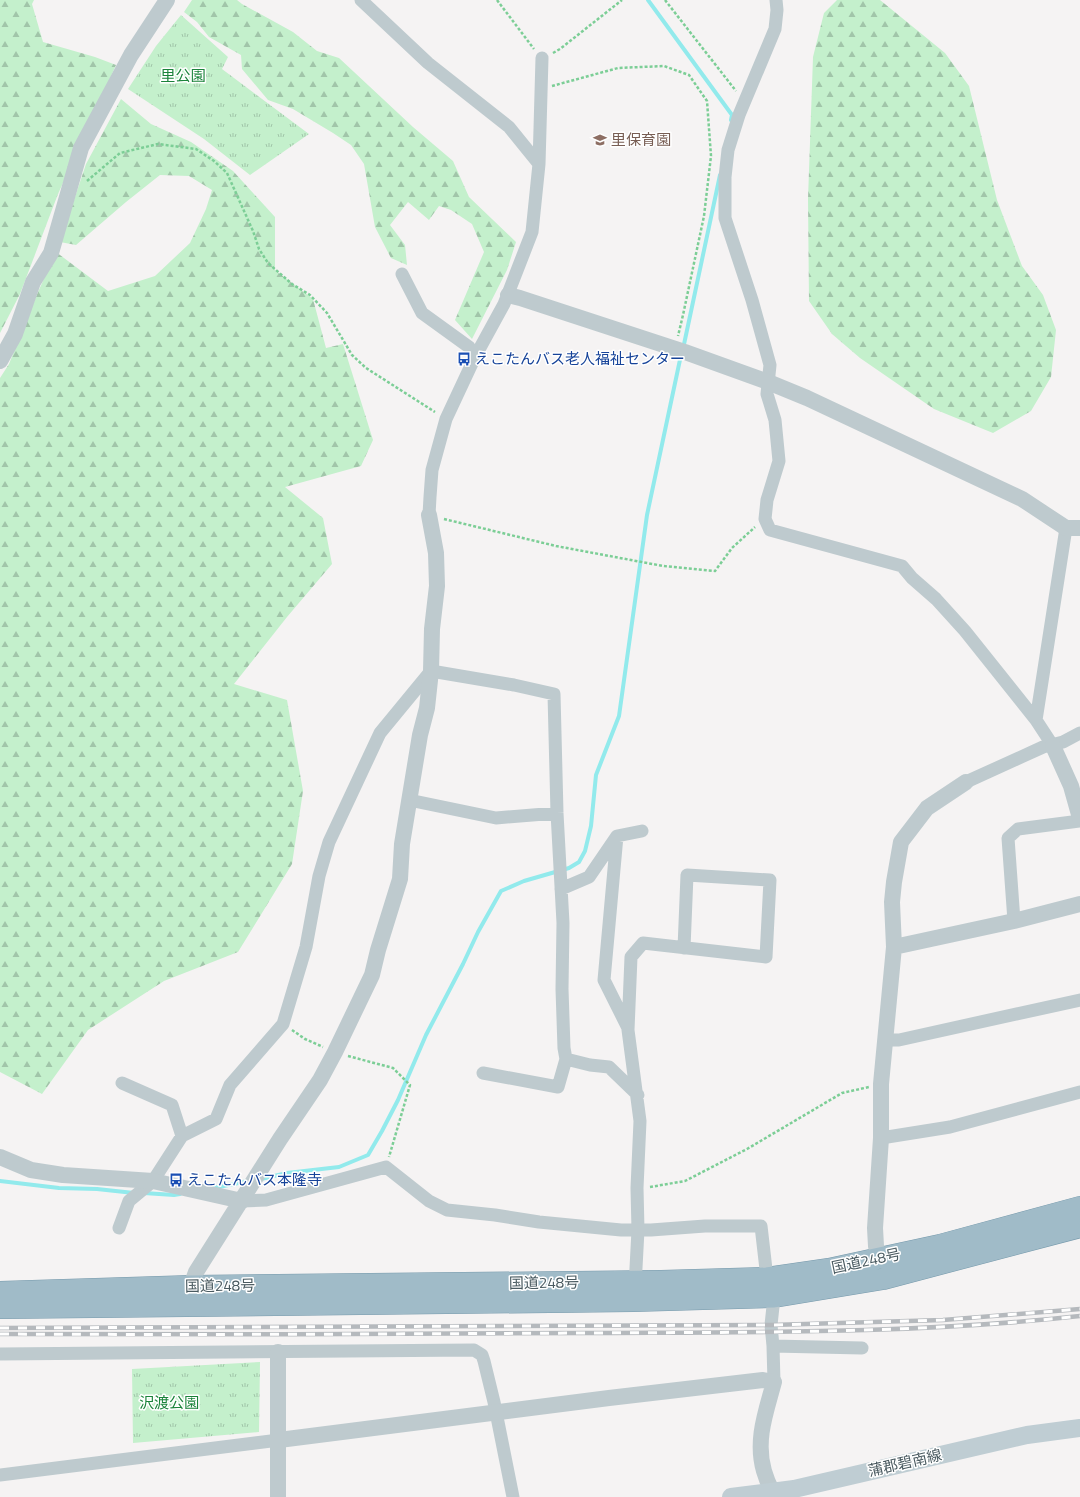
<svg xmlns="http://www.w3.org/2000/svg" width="1080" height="1497" viewBox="0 0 1080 1497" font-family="'Titillium Web','Noto Sans JP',sans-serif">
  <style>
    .grass { fill: url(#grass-tufts) }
    .forest { fill: url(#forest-firs) }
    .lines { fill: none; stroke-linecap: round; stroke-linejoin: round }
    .stream { stroke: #92eaec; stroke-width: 4 }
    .trunk-casing { stroke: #779aac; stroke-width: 22 }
    .path { stroke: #7cce96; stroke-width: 2.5; stroke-dasharray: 3 2; stroke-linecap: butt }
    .minor { stroke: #becace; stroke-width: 13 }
    .tertiary { stroke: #becace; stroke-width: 16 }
    .secondary { stroke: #bfcdd3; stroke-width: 18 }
    .trunk { stroke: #a0bbc8; stroke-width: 21 }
    .rail-casing { stroke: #b5b9bd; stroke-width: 4.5 }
    .rail { stroke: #fff; stroke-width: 3; stroke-dasharray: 9; stroke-linecap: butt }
    .labels { text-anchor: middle; stroke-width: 3; stroke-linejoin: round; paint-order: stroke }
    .park-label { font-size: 15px; fill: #1a833a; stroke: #fff }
    .education-label { font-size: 15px; fill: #785e54; stroke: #fff; text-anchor: start }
    .transit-label { font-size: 15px; fill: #164399; stroke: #fff; text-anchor: start }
    .street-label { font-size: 15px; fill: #4a5a60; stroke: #fff }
  </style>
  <defs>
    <pattern id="grass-tufts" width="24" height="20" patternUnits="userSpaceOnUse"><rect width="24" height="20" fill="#c4f0cc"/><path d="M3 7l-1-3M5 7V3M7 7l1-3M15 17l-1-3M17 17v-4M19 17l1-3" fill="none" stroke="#a1c5a9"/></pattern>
    <pattern id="forest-firs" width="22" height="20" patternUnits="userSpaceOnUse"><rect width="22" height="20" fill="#c4f0cc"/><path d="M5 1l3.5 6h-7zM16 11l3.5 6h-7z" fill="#a1c5a9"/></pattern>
  </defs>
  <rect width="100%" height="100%" fill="#f5f3f3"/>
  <path class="grass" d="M 181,15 L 228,57 L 222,69 L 309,134 L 250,175 L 204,139 L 128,89 L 156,46 Z
    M 260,1362 L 259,1432 L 133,1443 L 132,1369 Z"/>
  <path class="forest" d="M 0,0 L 34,0 L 32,4 L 43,42 L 95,57 L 116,65 L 58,194 L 20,294 L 0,333 Z
    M 192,0 L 237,0 L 242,4 L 293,32 L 317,51 L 339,58 L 413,127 L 453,161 L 469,197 L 516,242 L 507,270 L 472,339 L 455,320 L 484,252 L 472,224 L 451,210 L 439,206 L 429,220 L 408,202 L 390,225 L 405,245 L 407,265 L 391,258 L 375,227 L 364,164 L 351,145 L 333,133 L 293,109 L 268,100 L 242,69 L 241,55 L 209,37 L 197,22 L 184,12 Z
    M 837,0 L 880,0 L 945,53 L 969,86 L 997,200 L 1022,266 L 1043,295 L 1056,330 L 1051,377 L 1031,411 L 993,433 L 934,409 L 860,358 L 832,334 L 809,301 L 808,199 L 813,57 L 824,13 Z
    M 121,99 L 151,124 L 191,142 L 233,171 L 275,217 L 275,270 L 313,299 L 326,348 L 343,344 L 373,440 L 361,466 L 285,487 L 323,518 L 332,564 L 287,617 L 234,684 L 287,700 L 303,791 L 292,864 L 238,952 L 164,981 L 88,1030 L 42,1094 L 0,1072 L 0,378 L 9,364 L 38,292 L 56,252 L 108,291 L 155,276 L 190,243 L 206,209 L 212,190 L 189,176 L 160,175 L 126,202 L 76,245 L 60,242 L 86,164 Z"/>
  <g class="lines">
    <path class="stream" d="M 648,0 L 732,115 L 731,120
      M 683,349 L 720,175
      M 261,1179 L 287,1173 L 339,1167 L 368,1155 L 382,1131 L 398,1100 L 426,1035 L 463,964 L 478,932 L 501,891 L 524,881 L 569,868 L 579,862 L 585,851 L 591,826 L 596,775 L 619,716 L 647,515 L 681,355
      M 0,1181 L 59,1188 L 97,1189 L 134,1193
      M 214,1188 L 248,1181
      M 144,1193 L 174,1195 L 180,1194"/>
    <g class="trunk-casing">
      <path id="trunk" d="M 0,1292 L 191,1286 L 661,1281 L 767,1278 L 829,1269 L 940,1245 L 1080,1207
        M 0,1308 L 633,1301 L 774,1297 L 883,1279 L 1080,1227"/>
    </g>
    <path class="path" d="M 497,0 L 534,49
      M 665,0 L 736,91
      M 553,53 L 560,49 L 622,0
      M 552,86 L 618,68 L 664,66 L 689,75 L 707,101 L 711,156 L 704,216 L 683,315 L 678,336
      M 87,181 L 120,153 L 158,144 L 196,149 L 214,161 L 227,173 L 253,231 L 259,249 L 268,263 L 292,284 L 310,295 L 327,313 L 352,355 L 366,368 L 435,412
      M 444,519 L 556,546 L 663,566 L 715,571 L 732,548 L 755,527
      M 292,1030 L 305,1039 L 323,1047
      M 348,1056 L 393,1068 L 410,1085 L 389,1157
      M 650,1187 L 685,1181 L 747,1149 L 842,1093 L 869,1087"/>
    <path class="minor" d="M 361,0 L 428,63 L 509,127 L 539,164
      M 776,0 L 777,10 L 775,29 L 739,115 L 728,150 L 725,177 L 725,218 L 752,300 L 770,365 L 767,394 L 775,420 L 779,461 L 767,500 L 765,519 L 770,530 L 902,566 L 912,578 L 936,599 L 965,631 L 1036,720 L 1053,746
      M 402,274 L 422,313 L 469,347 L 475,357
      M 429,515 L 430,497 L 432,470 L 446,419 L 475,357 L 504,304 L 532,232 L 539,164 L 542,58
      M 1036,720 L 1066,528
      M 966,782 L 1043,747 L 1063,742 L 1080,733
      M 409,800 L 496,818 L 557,813
      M 617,836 L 604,980 L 628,1028
      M 561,889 L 589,877 L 617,836 L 642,831
      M 1014,921 L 1008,838 L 1018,829 L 1080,821
      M 886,1040 L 899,1040 L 1080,1000
      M 483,1073 L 558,1087 L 566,1059
      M 122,1083 L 172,1105 L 182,1136
      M 881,1138 L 950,1127 L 1080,1092
      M 242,1201 L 266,1200 L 386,1167 L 429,1201 L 447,1210 L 495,1215 L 539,1222 L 621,1230 L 651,1230 L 705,1226 L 761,1226 L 767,1278
      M 119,1228 L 129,1201 L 153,1181 L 182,1136 L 216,1119 L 230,1085 L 283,1024 L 306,947 L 319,876 L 329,842 L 380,733 L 431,671 L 514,685 L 554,694 L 557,813 L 563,923 L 562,989 L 564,1048 L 566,1059 L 590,1065 L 609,1067 L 638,1095
      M 635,1287 L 638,1230 L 637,1188 L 640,1121 L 628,1030 L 631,957 L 643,943 L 766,957 L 770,880 L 687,875 L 684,948
      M 773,1346 L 862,1348
      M 0,1354 L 474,1350 L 482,1355 L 484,1361 L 494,1402 L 513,1497
      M 774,1382 L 773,1346 L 771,1325 L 774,1297
      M 0,1475 L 279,1440"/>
    <path class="tertiary" d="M 508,295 L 520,298 L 685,352 L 768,382 L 807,398 L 1022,499 L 1066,528 L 1080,528
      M 0,361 L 15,334 L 33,282 L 51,253 L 81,148 L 131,55 L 167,0
      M 1053,746 L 1071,786 L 1080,818
      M 894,947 L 1014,921 L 1080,904
      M 0,1157 L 31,1170 L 63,1175 L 153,1181 L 242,1201
      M 879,1258 L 876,1246 L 875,1228 L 881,1138 L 881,1084 L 894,947 L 892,902 L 894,882 L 901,842 L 927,808 L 966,782
      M 190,1296 L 191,1286 L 196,1272 L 280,1139 L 320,1080 L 335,1052 L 372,975 L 378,950 L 400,879 L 402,844 L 420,735 L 427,708 L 431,671 L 432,629 L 437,586 L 436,553 L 429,515
      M 278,1352 L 278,1497
      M 279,1440 L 609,1398 L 763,1380 L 774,1382 C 766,1412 755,1440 764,1471 C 766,1478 769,1485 772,1491"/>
    <path class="secondary" d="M 731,1497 L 794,1489 L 1027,1435 L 1080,1428"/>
    <use href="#trunk" class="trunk"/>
    <g class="rail-casing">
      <path id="rail" d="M 0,1328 L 771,1325 L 943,1320 L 1080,1309
        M 0,1334 C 195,1335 391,1334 586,1333 C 751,1332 916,1334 1080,1316"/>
    </g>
    <use href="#rail" class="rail"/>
  </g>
  <defs>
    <g id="school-bare" transform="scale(1.08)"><path d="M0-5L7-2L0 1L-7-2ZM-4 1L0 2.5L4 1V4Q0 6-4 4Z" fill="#8d6e63" stroke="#fff" stroke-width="2.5" paint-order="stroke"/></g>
    <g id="bus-bare" transform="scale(1.08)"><path d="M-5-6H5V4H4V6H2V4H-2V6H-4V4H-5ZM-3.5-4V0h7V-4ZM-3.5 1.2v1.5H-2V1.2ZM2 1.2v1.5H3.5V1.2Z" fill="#1a4fb4" stroke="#fff" stroke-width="2.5" paint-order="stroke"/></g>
  </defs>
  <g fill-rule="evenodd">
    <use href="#school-bare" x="600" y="140"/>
    <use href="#bus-bare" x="464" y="359"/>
    <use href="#bus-bare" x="176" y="1180"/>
  </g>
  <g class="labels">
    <g class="park-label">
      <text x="183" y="81">里公園</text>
      <text x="169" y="1408">沢渡公園</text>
    </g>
    <g class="education-label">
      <text x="611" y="145">里保育園</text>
    </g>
    <g class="transit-label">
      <text x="475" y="364">えこたんバス老人福祉センター</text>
      <text x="187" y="1185">えこたんバス本隆寺</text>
    </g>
    <g class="street-label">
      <text transform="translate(866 1261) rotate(-12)" y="5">国道248号</text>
      <text transform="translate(544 1283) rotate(-1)" y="5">国道248号</text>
      <text transform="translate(220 1286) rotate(-1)" y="5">国道248号</text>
      <text transform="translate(905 1463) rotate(-13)" y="5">蒲郡碧南線</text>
    </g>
  </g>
</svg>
